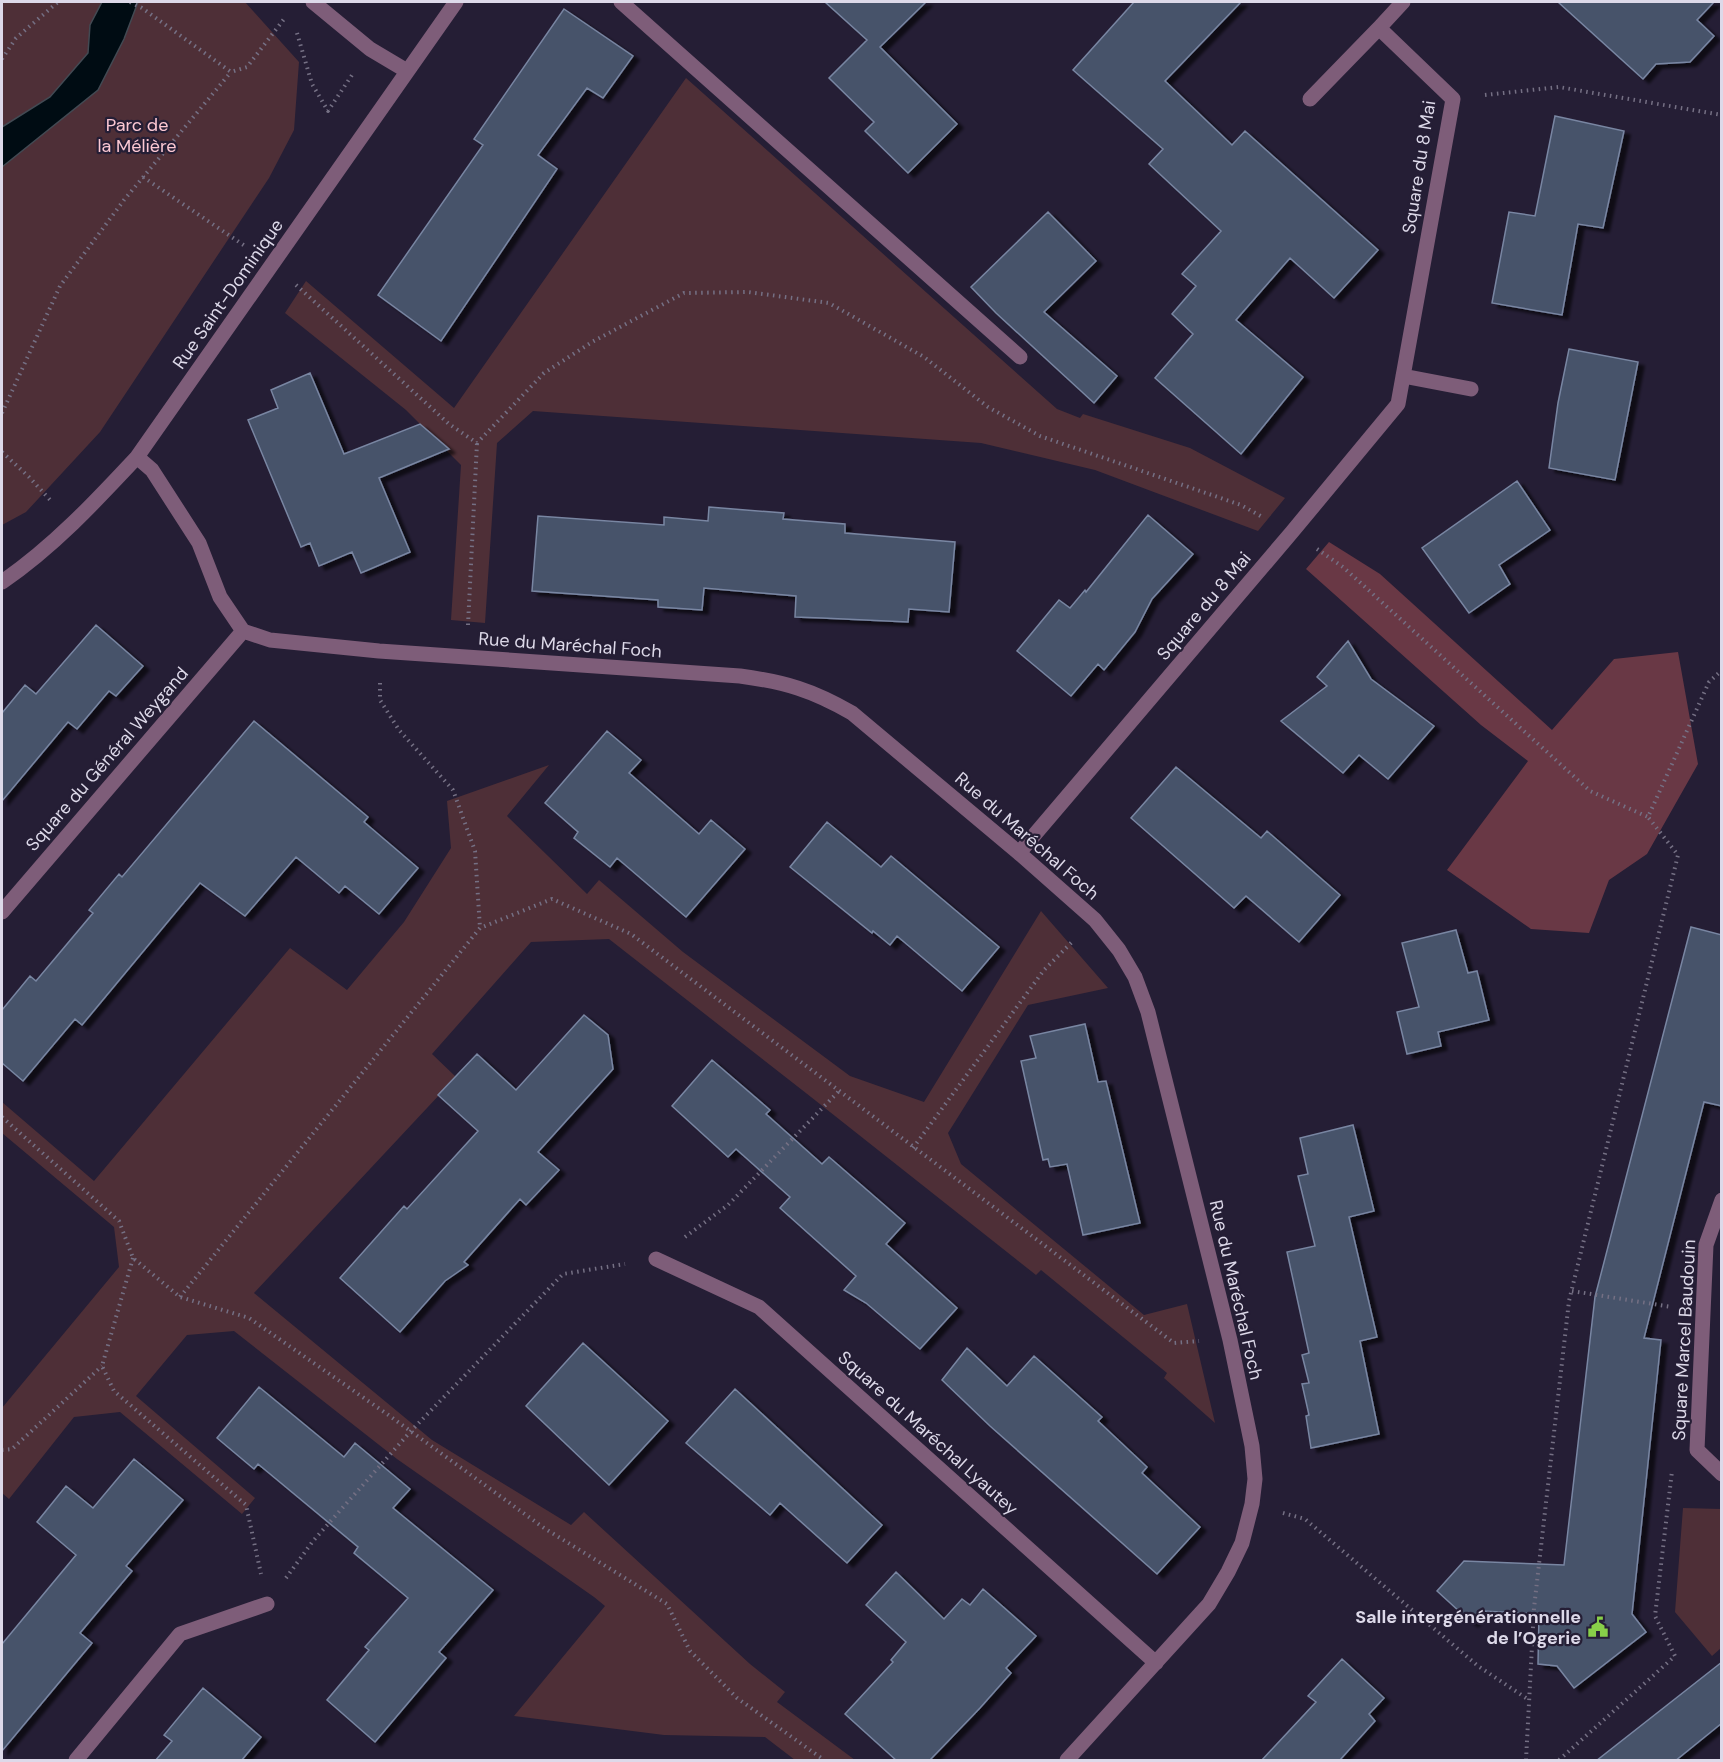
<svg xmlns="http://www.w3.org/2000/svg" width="1723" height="1762" viewBox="0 0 1723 1762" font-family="'DM Sans',sans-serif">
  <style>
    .green { fill: #4e2f37 }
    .forest { fill: #693845 }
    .water { fill: #000c13; stroke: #424a53; stroke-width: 1.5 }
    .building { fill: #46526b; stroke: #7986a2; stroke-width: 1.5; filter: url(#shadow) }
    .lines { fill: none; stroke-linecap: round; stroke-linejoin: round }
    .path { stroke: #757084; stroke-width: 4; stroke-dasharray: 1.5 4.5; stroke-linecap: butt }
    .minor { stroke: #7e5d79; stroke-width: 15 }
    .labels { text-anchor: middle; stroke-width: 4.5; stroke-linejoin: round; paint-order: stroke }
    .park-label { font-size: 18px; fill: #fcc8d3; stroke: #251e35 }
    .street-label { font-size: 18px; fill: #ddd9e9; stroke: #251e35 }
    .poi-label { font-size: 18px; font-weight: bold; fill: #ddd9e9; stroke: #251e35; text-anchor: end }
  </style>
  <defs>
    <filter id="shadow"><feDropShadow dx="6" dy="4" stdDeviation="1.5" flood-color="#0009"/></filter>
  </defs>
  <rect width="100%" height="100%" fill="#251e35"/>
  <path class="green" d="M 2,2 L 245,2 L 299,62 L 294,130 L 269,178 L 100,432 L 26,512 L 2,525 Z
    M 686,78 L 1057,409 L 1080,418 L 1083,414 L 1190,448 L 1285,498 L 1258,531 L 1095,470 L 981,443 L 533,411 L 497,443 L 485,623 L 451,620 L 461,465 L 406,410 L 285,313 L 306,281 L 454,408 Z
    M 549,765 L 507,816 L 587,894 L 599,880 L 683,952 L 850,1076 L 924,1102 L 1041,911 L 1108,988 L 1028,1005 L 948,1133 L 961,1164 L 1144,1315 L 1187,1304 L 1215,1423 L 1164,1378 L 1167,1373 L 1041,1270 L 1036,1275 L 811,1097 L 609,939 L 531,942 L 432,1054 L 456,1077 L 254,1293 L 432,1440 L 571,1525 L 584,1512 L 750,1664 L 785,1692 L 777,1702 L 855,1760 L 795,1760 L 765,1737 L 664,1735 L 514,1716 L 605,1606 L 594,1597 L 397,1459 L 234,1331 L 187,1335 L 136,1396 L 255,1498 L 242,1514 L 120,1412 L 74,1417 L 9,1499 L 2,1493 L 2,1408 L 119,1267 L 114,1227 L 2,1133 L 2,1102 L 94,1181 L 290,948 L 347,990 L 404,922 L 451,848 L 447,801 Z
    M 1683,1508 L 1721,1509 L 1721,1648 L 1712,1656 L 1675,1612 Z"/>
  <path class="forest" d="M 1329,542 L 1380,574 L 1552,730 L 1614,659 L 1678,652 L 1698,764 L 1647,854 L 1609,880 L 1589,933 L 1531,929 L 1447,870 L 1528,761 L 1481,725 L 1306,569 Z"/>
  <path class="water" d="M 102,2 L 138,2 L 124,39 L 98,90 L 2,167 L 2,127 L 50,97 L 88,53 L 90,25 Z"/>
  <path class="building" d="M 825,2 L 926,2 L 880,47 L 957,124 L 908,173 L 865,131 L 874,122 L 829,78 L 867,40 Z
    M 1134,2 L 1241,2 L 1165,81 L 1232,145 L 1245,131 L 1378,250 L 1334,298 L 1290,258 L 1236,320 L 1303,377 L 1241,454 L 1155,378 L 1193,334 L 1172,314 L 1196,286 L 1182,274 L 1221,231 L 1149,164 L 1163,149 L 1073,70 Z
    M 1558,2 L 1714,2 L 1697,20 L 1714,36 L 1690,62 L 1656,64 L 1643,79 Z
    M 564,9 L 633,56 L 603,98 L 587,88 L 538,155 L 557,169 L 441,341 L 378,295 L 483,145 L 474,139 Z
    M 1555,116 L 1624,131 L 1603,228 L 1578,224 L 1562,315 L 1492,303 L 1509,212 L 1535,216 Z
    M 1048,212 L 1096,261 L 1044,312 L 1117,376 L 1094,403 L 996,313 L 971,287 Z
    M 1569,349 L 1638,362 L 1615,480 L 1549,468 L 1558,403 Z
    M 310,373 L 344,454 L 420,424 L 449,449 L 379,478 L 410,552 L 361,573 L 352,552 L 319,566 L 310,543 L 301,547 L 248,420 L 278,408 L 271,390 Z
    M 1517,481 L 1550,530 L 1499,565 L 1510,584 L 1469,613 L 1422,548 Z
    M 709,507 L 784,513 L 783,519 L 845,524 L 845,533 L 955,542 L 949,612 L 909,609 L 908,622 L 822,618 L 795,617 L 796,596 L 704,588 L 702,610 L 658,607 L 658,600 L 532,591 L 538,516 L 664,525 L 664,517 L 708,521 Z
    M 1148,515 L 1193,554 L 1152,599 L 1135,632 L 1104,670 L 1098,664 L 1071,696 L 1017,651 L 1059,600 L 1070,608 L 1085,590 L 1086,592 Z
    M 96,625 L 143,666 L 116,696 L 109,691 L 77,729 L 68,722 L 2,801 L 2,713 L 25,685 L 36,694 Z
    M 1348,641 L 1371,679 L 1434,726 L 1388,779 L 1359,755 L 1343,773 L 1281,721 L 1327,686 L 1317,677 Z
    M 254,721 L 368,817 L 364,822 L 418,868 L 379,914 L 345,886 L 339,893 L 296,857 L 245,916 L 200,883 L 82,1025 L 75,1019 L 23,1081 L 2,1063 L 2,1010 L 30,976 L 36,981 L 93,913 L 89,910 L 119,874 L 122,877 Z
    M 607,731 L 641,760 L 629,773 L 699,834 L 711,820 L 745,849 L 686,917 L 617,858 L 610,867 L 574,838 L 578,832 L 545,803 Z
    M 1176,767 L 1261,838 L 1267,831 L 1340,895 L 1299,942 L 1246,896 L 1234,908 L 1131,818 Z
    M 827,822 L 881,867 L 891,856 L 999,947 L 962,991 L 897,936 L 890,945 L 873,931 L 872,933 L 790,867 Z
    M 1691,927 L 1722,935 L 1722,1106 L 1704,1102 L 1644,1338 L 1661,1340 L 1632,1614 L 1646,1632 L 1574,1688 L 1557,1666 L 1538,1664 L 1539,1614 L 1482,1611 L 1472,1623 L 1437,1591 L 1464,1561 L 1564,1565 L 1595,1297 Z
    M 1456,930 L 1468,973 L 1477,971 L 1489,1020 L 1438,1032 L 1441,1046 L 1407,1054 L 1397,1012 L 1419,1007 L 1402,943 Z
    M 584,1015 L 608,1035 L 613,1069 L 538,1152 L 559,1170 L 526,1205 L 520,1199 L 464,1262 L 468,1265 L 445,1281 L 400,1332 L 340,1278 L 404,1206 L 407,1209 L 478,1131 L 438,1095 L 477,1054 L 516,1090 Z
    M 1085,1024 L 1098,1082 L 1106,1081 L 1140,1223 L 1083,1235 L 1067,1164 L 1050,1167 L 1048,1159 L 1043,1160 L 1021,1061 L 1036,1058 L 1030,1036 Z
    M 712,1060 L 770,1110 L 766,1114 L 822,1164 L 829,1157 L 905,1223 L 886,1244 L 957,1308 L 920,1349 L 866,1303 L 844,1290 L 856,1276 L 780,1208 L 790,1197 L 736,1149 L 728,1157 L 672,1106 Z
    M 1353,1125 L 1374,1211 L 1349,1217 L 1377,1337 L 1360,1341 L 1379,1434 L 1311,1448 L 1306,1416 L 1309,1415 L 1302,1384 L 1309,1383 L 1302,1355 L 1309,1353 L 1287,1252 L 1315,1246 L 1298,1176 L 1308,1174 L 1300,1138 Z
    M 583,1343 L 668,1421 L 609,1485 L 526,1406 Z
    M 967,1348 L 1007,1386 L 1034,1356 L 1102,1417 L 1098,1421 L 1147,1467 L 1142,1473 L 1200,1527 L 1157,1574 L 990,1426 L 942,1380 Z
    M 259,1387 L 344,1457 L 355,1443 L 410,1489 L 393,1508 L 493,1590 L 439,1652 L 446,1658 L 375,1742 L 327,1700 L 369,1650 L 365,1647 L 408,1598 L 354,1553 L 358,1547 L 258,1464 L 254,1469 L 217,1438 Z
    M 735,1389 L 882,1525 L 847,1563 L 780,1503 L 770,1515 L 686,1443 Z
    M 134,1459 L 183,1500 L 126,1566 L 132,1571 L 80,1633 L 92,1643 L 2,1751 L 2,1644 L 76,1555 L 37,1522 L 66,1486 L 93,1508 Z
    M 896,1572 L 944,1619 L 962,1599 L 970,1605 L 983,1589 L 1036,1636 L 1006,1668 L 1011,1673 L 980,1708 L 929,1761 L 897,1761 L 845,1714 L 893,1662 L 891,1660 L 906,1642 L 866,1605 Z
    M 1342,1659 L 1384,1698 L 1369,1714 L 1375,1721 L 1339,1761 L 1261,1761 L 1316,1702 L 1308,1696 Z
    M 1722,1662 L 1722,1723 L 1675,1761 L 1596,1761 Z
    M 203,1688 L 261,1737 L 241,1761 L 155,1761 L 172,1741 L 164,1735 Z"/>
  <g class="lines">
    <path class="path" d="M 130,2 L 142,8 L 231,72 L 247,67 L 284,19 L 286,21
      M 297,33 L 312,84 L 328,111 L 352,75
      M 2,59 L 16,38 L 58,2
      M 1485,95 L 1559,87 L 1722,115
      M 143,177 L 245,246
      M 296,285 L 449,424 L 477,443 L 544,373 L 592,342 L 684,293 L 748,292 L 829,303 L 924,357 L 988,407 L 1040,436 L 1241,505 L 1264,518
      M 2,413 L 60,286 L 124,200 L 231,72
      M 2,452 L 29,477 L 52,502
      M 1317,549 L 1343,567 L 1590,791 L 1648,817
      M 468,625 L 477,443
      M 380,683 L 380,700 L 399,730 L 453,790 L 475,851 L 480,928
      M 2,1117 L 119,1221 L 133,1258 L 180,1297 L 249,1318 L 387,1414 L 544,1528 L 667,1604 L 690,1651 L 737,1698 L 824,1760
      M 913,1148 L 1044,970 L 1072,942
      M 685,1237 L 728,1205 L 839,1091
      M 133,1258 L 102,1366 L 114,1391 L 246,1505 L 261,1574
      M 1572,1291 L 1672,1307
      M 180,1297 L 480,928 L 552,899 L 631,934 L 1174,1343 L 1199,1341
      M 2,1450 L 12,1449 L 102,1366
      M 1283,1513 L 1305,1519 L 1478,1666 L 1529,1700
      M 286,1578 L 313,1541 L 411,1431 L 563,1274 L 625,1264
      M 1526,1760 L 1534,1608 L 1569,1301 L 1678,855 L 1648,817 L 1709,682 L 1722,670
      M 1559,1760 L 1675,1656 L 1655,1616 L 1672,1471"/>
    <path class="minor" d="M 313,2 L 370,49 L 407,71
      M 621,2 L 1020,357
      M 1310,99 L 1379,28
      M 1403,376 L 1471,389
      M 137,457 L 152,470 L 199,543 L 220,597 L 243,631 L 270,640 L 379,651 L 740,676 C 785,682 812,690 852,713 L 1019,853 L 1095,920 L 1119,950 L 1135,977 L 1148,1012 L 1230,1340 L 1252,1446 L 1255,1479 L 1252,1504 L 1242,1543 L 1228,1572 L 1209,1604 L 1067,1760
      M 2,582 C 53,547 95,502 137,457 L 456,2
      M 1019,853 L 1292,532 L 1398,404 L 1453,99 L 1379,28 L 1403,2
      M 2,912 L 243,631
      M 1722,1200 L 1706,1245 L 1697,1450 L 1722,1474
      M 656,1259 L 759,1307 L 1156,1663
      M 76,1760 L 180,1634 L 267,1604"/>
  </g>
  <defs>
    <g id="civic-bare" transform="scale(1.62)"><path d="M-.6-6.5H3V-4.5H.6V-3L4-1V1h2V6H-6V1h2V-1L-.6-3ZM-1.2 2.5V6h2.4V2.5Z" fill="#88cf49" stroke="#251e35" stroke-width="2.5" paint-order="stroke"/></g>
  </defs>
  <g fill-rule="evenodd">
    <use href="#civic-bare" x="1598" y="1627"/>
  </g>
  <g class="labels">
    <g class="park-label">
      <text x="137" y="131">Parc de<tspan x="137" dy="21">la Mélière</tspan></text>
    </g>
    <g class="street-label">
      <text transform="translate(1419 167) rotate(-81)" y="6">Square du 8 Mai</text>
      <text transform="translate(228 294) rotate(-55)" y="6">Rue Saint-Dominique</text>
      <text transform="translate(1204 606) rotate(-50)" y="6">Square du 8 Mai</text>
      <text transform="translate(570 645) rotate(4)" y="6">Rue du Maréchal Foch</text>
      <text transform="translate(107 759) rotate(-49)" y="6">Square du Général Weygand</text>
      <text transform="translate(1027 836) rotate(41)" y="6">Rue du Maréchal Foch</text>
      <text transform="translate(1236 1290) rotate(77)" y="6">Rue du Maréchal Foch</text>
      <text transform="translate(1684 1340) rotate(-87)" y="6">Square Marcel Baudouin</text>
      <text transform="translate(928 1433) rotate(42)" y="6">Square du Maréchal Lyautey</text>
    </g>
    <g class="poi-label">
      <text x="1581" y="1623">Salle intergénérationnelle<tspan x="1581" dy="21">de l’Ogerie</tspan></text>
    </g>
  </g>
  <rect width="1723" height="1762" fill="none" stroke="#ddd9e9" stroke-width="6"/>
</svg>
